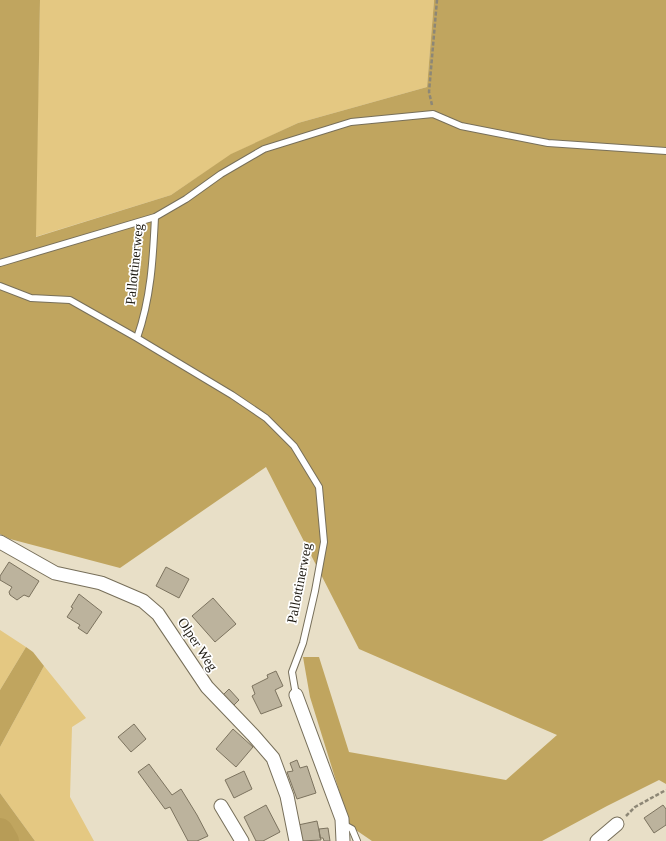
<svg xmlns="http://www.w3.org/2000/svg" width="666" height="841" viewBox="0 0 666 841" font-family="'Times New Roman',serif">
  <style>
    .green { fill: #e4c882 }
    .forest { fill: #c0a55f }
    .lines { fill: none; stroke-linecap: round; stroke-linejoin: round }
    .river { stroke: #b79c57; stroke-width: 26 }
    .building { fill: #bcb39d; stroke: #7c735f }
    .lane-casing { stroke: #776f5a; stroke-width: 8 }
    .street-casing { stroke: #776f5a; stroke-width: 15 }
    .path { stroke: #8d8776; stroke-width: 2.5; stroke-dasharray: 4 2; stroke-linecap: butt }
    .lane { stroke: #fff; stroke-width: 6 }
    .street { stroke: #fff; stroke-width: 13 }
    .labels { text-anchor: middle; stroke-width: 3.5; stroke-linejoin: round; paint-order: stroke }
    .street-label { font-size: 14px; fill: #1f1b13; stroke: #fff }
  </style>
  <rect width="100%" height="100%" fill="#e8dfc7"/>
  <path class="green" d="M 40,0 L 434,0 L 427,87 L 298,123 L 232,154 L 171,195 L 35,237 Z
    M 0,630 L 26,647 L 0,690 Z
    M 44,666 L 86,718 L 72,727 L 70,797 L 94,841 L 35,841 L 0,793 L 0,747 Z"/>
  <path class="forest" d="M 0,0 L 40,0 L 36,237 L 171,195 L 231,154 L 298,123 L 427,87 L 434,0 L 666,0 L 666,784 L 659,780 L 607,806 L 542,841 L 372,841 L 350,826 L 310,697 L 303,657 L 319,657 L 349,752 L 506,780 L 557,735 L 359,649 L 266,467 L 120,568 L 10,539 L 0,534 Z
    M 26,647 L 33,652 L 44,666 L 0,747 L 0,690 Z
    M 0,793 L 35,841 L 14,841 L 0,820 Z"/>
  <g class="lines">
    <path class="river" d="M 0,831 L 6,841"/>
  </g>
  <path class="building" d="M 9,562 L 39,581 L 29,597 L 24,595 L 17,600 L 10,595 L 9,592 L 12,587 L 0,580 L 0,576 Z
    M 166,567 L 189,579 L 179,598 L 156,586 Z
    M 79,594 L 102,612 L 87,634 L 78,628 L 80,625 L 67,617 L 73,608 L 71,607 Z
    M 213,598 L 236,624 L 215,642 L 192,616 Z
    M 276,671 L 283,686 L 275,690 L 282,706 L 261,714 L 252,696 L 255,694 L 252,686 L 268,678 L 267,675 Z
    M 229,689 L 239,700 L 233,706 L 223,695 Z
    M 134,724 L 146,739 L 131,752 L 118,737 Z
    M 233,729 L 253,747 L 236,767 L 216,749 Z
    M 297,760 L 300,768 L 307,766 L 316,793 L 297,799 L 287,772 L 293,771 L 290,763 Z
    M 149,764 L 172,795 L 181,789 L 197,815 L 208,836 L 197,841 L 188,841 L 170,807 L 165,809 L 138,772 Z
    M 244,771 L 252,789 L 234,798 L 225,780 Z
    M 266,805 L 280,832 L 263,841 L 256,841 L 244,817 Z
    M 663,805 L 666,809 L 666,825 L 654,833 L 644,818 Z
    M 317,821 L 321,840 L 301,841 L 298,825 Z
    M 328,828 L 330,841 L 324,841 L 323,838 L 320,838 L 319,829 Z"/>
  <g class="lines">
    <g class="lane-casing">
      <path id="lane" d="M 0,263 L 155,217 L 186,199 L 221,174 L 264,149 L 351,122 L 433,114 L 461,126 L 548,143 L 666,151
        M 0,286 L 31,298 L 70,300 L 137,338 L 232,395 L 266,418 L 294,446 L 319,487 L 324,542 L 315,591 L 303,643 L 292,672 L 296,695
        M 137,338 C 151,298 153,259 155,217
        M 343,824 L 352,829 L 357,841"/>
    </g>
    <g class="street-casing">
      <path id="street" d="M 0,542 L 55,573 L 101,583 L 143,601 L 158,614 L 207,687 L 253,735 L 273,758 L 287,796 L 296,841
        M 296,695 L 342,819 L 343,841
        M 221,806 L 242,841
        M 597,841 L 617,824"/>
    </g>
    <path class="path" d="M 432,105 L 429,92 L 437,0
      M 626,816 L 635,807 L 666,790"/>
    <use href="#lane" class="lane"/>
    <use href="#street" class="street"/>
  </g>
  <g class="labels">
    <g class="street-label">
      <text transform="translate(134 264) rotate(-84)" y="5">Pallottinerweg</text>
      <text transform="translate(299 583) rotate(-79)" y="5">Pallottinerweg</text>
      <text transform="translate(198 644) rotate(57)" y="5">Olper Weg</text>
    </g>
  </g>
</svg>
